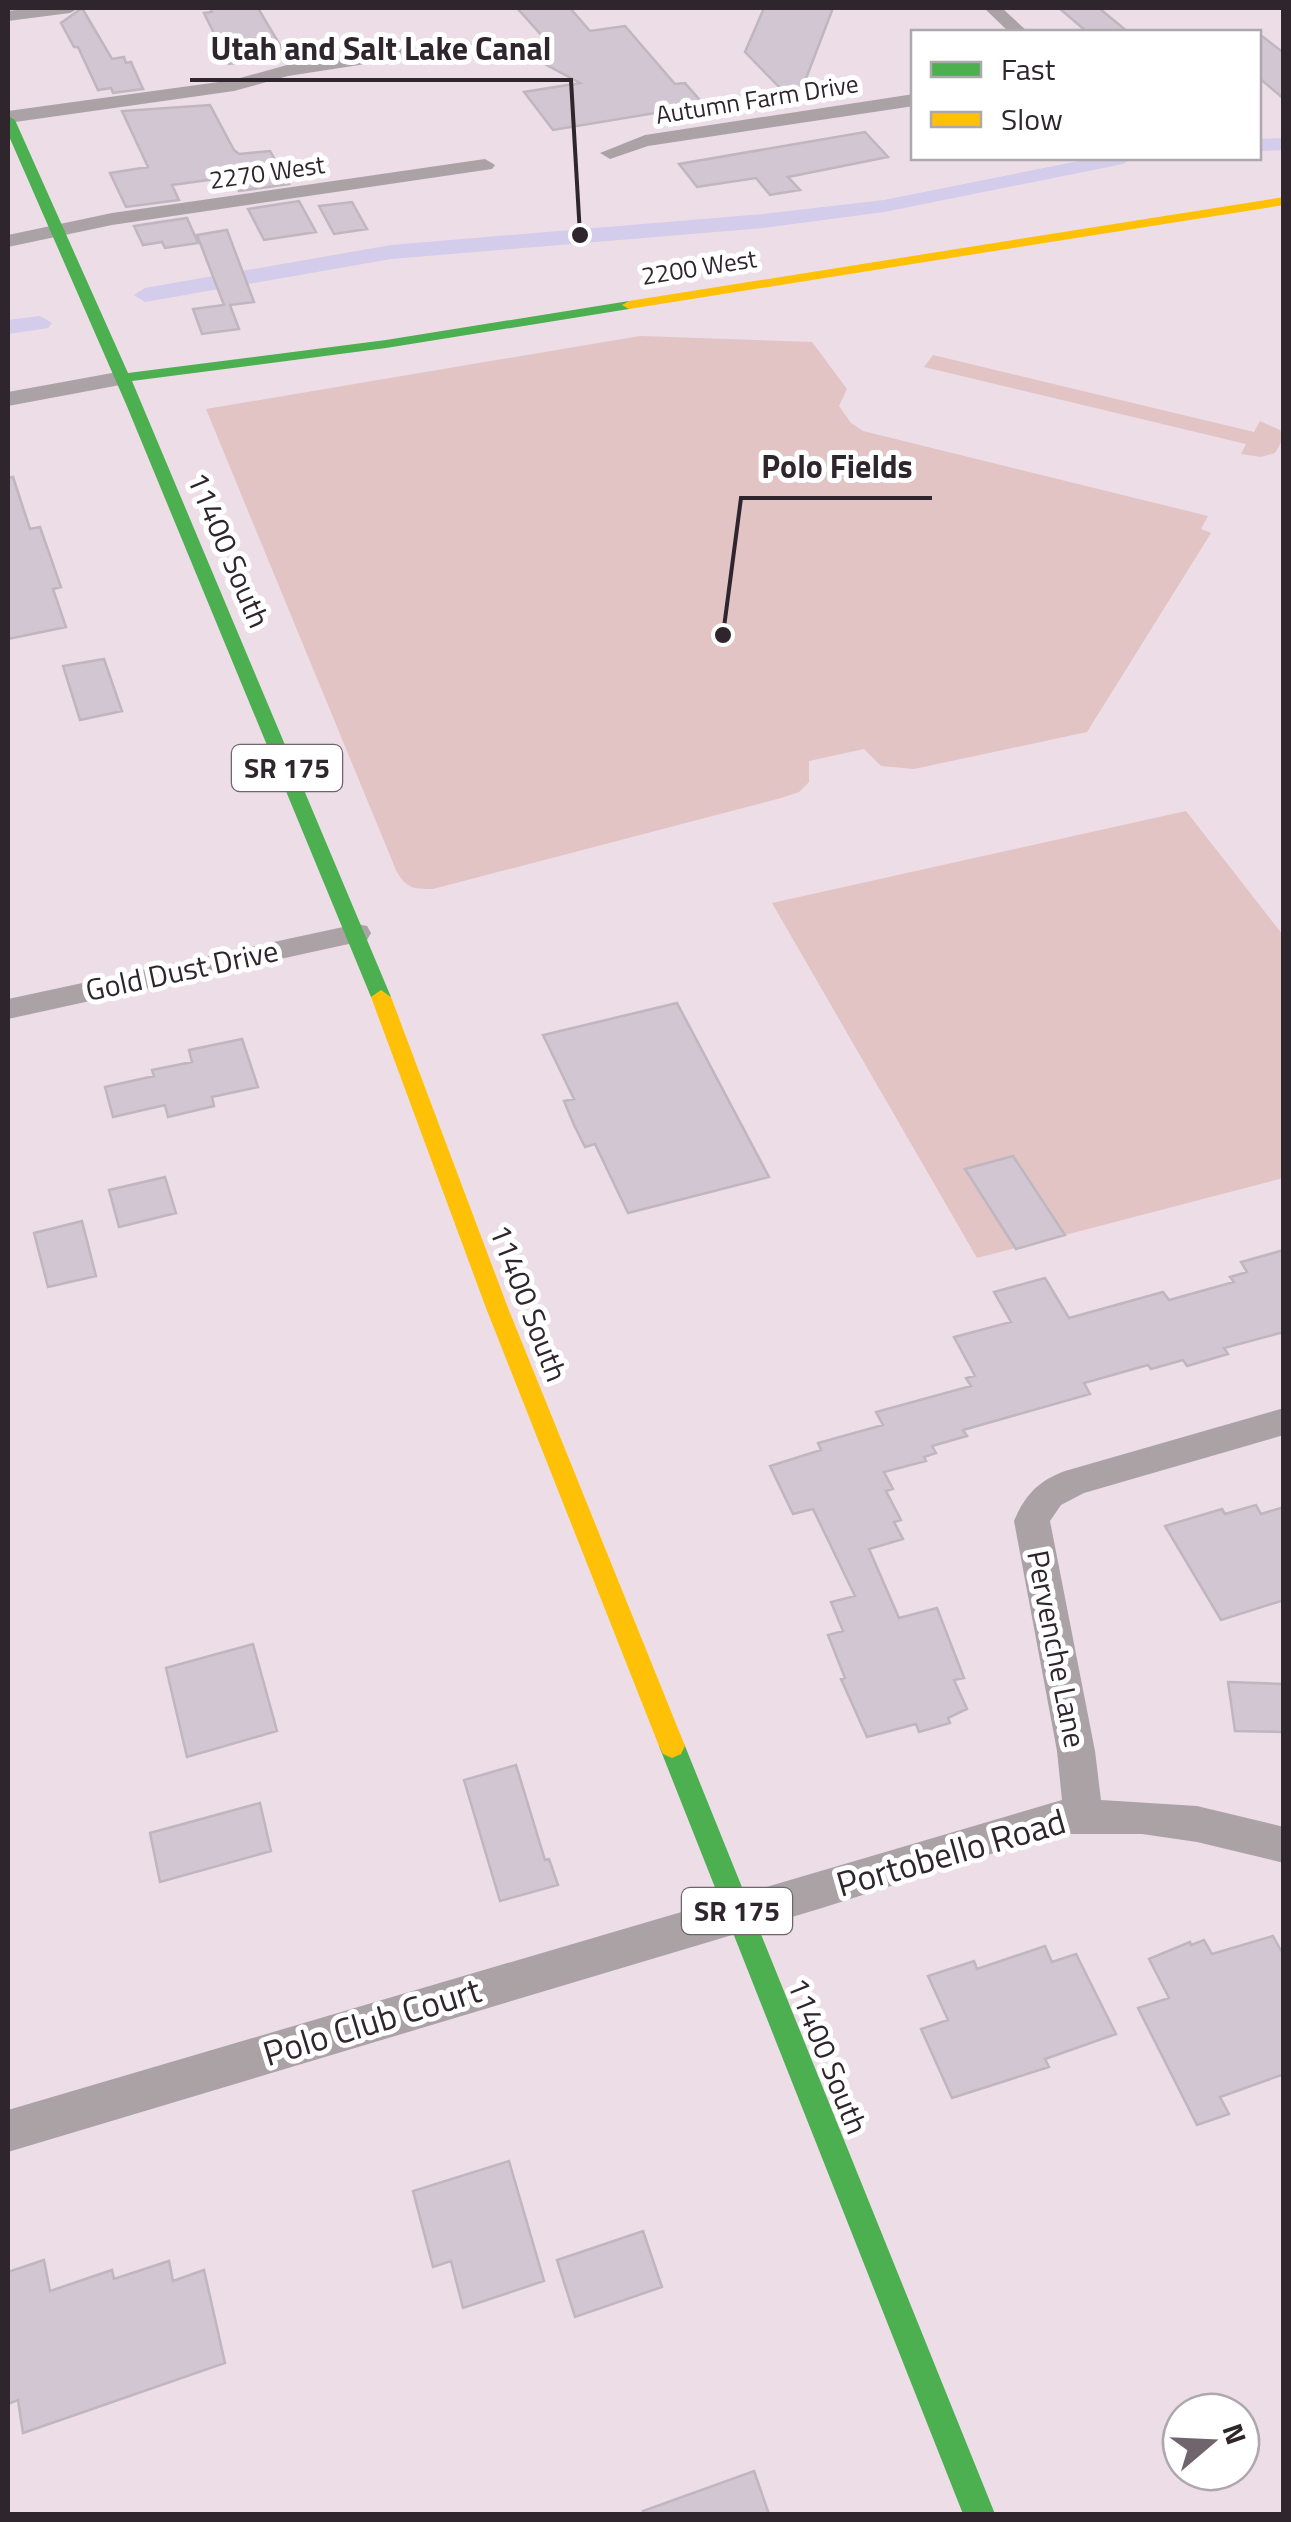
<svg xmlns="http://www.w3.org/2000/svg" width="1291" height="2522" viewBox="0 0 1291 2522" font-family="'Titillium Web',sans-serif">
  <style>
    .green { fill: #e2c4c5 }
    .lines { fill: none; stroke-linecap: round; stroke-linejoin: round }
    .canal { fill: #d3ccea; fill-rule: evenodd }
    .building { fill: #d1c6d1; stroke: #c0b6bf; stroke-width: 2.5 }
    .street { fill: #aba2a6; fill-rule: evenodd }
    .fast { fill: #4caf50; fill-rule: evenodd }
    .slow { fill: #ffc107; fill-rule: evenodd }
    .labels { text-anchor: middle; stroke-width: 10; stroke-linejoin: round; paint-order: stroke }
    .far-street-label { font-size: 25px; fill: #2f252c; stroke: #fff }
    .shield { fill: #fff; stroke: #6d666b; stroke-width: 2.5 }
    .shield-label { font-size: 28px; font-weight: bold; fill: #2f252c }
    .street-label { font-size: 30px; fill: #2f252c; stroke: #fff }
    .near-street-label { font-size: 35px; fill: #2f252c; stroke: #fff }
    .leader { fill: none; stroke: #2f252c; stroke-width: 4 }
    .callout-dot { fill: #2f252c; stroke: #fff; stroke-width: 4 }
    .callout-label { font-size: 32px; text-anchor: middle; font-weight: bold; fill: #2f252c; stroke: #fff; stroke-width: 10; stroke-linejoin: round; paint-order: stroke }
  </style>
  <rect width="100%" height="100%" fill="#ecdde7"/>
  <path class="green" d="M 640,336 L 812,342 L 847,389 L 839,406 L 851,423 L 863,431 L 1208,516 L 1201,529 L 1211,533 L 1087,732 L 914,769 L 881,766 L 864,749 L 809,761 L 809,782 L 799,792 L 781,798 L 433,889 C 414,889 406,889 396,870 L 206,409 Z
    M 933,355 L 1254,432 L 1260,421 L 1280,430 L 1283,439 L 1275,453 L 1261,457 L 1241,454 L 1246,444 L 924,367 Z
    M 1186,811 L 1283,935 L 1283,1178 L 977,1258 L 772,903 Z"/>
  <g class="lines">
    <path class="canal" d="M 1284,138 L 1284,150 L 1258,151 L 1258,139 Z
      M 1094,158 L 1133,158 L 1123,164 L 884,212 L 763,228 L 391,259 L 145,302 L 134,295 L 145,288 L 391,245 L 763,214 L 884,200 Z
      M 40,316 L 52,323 L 48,328 L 8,334 L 8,320 Z"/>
  </g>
  <path class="building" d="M 82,8 L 112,59 L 124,57 L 126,63 L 131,62 L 143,89 L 113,93 L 111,88 L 98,90 L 78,47 L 74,47 L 61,23 Z
    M 210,8 L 258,8 L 287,57 L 229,64 L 204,13 L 212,12 Z
    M 517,8 L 570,8 L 590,31 L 625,26 L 675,84 L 685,83 L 704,105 L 553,130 L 524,92 L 580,83 L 528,55 L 552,47 Z
    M 764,8 L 833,8 L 802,89 L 784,92 L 745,52 Z
    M 1059,8 L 1099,8 L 1128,32 L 1087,32 Z
    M 1258,33 L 1284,53 L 1284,99 L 1258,77 Z
    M 210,105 L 234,150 L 239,154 L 270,151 L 289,184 L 239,191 L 232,177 L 223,178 L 172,185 L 179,200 L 126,207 L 110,173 L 148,167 L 122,111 Z
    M 865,132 L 888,157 L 788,177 L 800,190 L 770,195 L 756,178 L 697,187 L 679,164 Z
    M 299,201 L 316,232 L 264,240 L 248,209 Z
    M 352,202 L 367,229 L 334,234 L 319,206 Z
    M 187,218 L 198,243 L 165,248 L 162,242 L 143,245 L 134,226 Z
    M 227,230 L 254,302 L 230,305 L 239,329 L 202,334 L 193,309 L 224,305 L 197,235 Z
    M 13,477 L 30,529 L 40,527 L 61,587 L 53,589 L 66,627 L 8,639 L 8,478 Z
    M 104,659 L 122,711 L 80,720 L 63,666 Z
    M 677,1003 L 769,1177 L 628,1213 L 595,1144 L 585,1147 L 574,1125 L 564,1101 L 574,1099 L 543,1035 Z
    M 242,1039 L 258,1087 L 212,1097 L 214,1106 L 168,1117 L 165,1105 L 113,1117 L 105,1087 L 154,1076 L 152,1070 L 192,1062 L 189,1050 Z
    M 1013,1156 L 1065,1235 L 1016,1249 L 965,1169 Z
    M 165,1177 L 176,1213 L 119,1227 L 109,1190 Z
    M 82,1221 L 96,1276 L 48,1287 L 34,1233 Z
    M 1284,1250 L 1284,1332 L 1224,1348 L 1228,1354 L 1187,1366 L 1183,1360 L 1151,1369 L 1148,1365 L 1084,1383 L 1090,1394 L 963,1430 L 967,1436 L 932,1446 L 936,1453 L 924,1457 L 926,1461 L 884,1472 L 893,1489 L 886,1491 L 901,1520 L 894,1522 L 903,1539 L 869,1549 L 899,1618 L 937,1608 L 964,1678 L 954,1680 L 967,1709 L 948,1718 L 950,1723 L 919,1732 L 916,1724 L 867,1737 L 841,1679 L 845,1678 L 828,1635 L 843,1631 L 831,1602 L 855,1596 L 813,1509 L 793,1514 L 770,1466 L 821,1450 L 818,1443 L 883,1425 L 876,1412 L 971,1386 L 966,1378 L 975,1376 L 954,1337 L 1011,1322 L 994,1292 L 1045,1278 L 1069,1318 L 1163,1292 L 1169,1300 L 1234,1282 L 1230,1277 L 1247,1272 L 1241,1262 Z
    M 1256,1505 L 1261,1514 L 1284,1507 L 1284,1600 L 1221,1620 L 1165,1526 L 1222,1509 L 1225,1514 Z
    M 253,1644 L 277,1731 L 187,1757 L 166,1668 Z
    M 1228,1682 L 1284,1684 L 1284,1732 L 1235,1731 Z
    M 516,1765 L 545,1860 L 549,1859 L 558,1885 L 500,1901 L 464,1780 Z
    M 260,1803 L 271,1851 L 160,1882 L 150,1833 Z
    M 1273,1936 L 1284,1956 L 1284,2074 L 1220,2097 L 1229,2114 L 1197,2125 L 1138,2008 L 1169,1998 L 1149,1959 L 1190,1942 L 1191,1945 L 1204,1940 L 1212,1954 Z
    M 1045,1946 L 1052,1962 L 1076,1954 L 1116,2034 L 1045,2059 L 1049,2067 L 952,2098 L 921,2029 L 948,2020 L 928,1976 L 974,1961 L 977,1969 Z
    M 509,2161 L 544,2281 L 463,2308 L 451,2261 L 433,2267 L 413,2191 Z
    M 643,2231 L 662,2287 L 575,2317 L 557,2260 Z
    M 44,2260 L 50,2291 L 112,2270 L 114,2279 L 169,2261 L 173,2281 L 204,2270 L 225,2363 L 23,2433 L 18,2400 L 8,2404 L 8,2272 Z
    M 754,2471 L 769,2514 L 644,2514 L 643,2511 Z"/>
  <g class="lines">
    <path class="street" d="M 33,8 L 79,8 L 70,13 L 8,21 L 8,11 Z
      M 984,8 L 1002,8 L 1028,32 L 1009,32 Z
      M 463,39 L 472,44 L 469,48 L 288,76 L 234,91 L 8,123 L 8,111 L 233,80 L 287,65 Z
      M 914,94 L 914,106 L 648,146 L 610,159 L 600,153 L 645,135 Z
      M 485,159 L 495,165 L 492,169 L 112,225 L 8,247 L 8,235 L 112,213 Z
      M 123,371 L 134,378 L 131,383 L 8,406 L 8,392 Z
      M 357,924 L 367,926 L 371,933 L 367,940 L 8,1019 L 8,999 Z
      M 1284,1408 L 1284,1435 L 1084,1493 L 1061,1505 L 1050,1521 L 1095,1751 L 1101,1800 L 1197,1806 L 1284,1827 L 1284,1863 L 1197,1842 L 1142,1834 L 1053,1834 L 822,1908 L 8,2152 L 8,2110 L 1062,1800 L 1057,1751 L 1014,1521 C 1025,1495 1038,1481 1065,1471 Z"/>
    <path class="fast" d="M 8,116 L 15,120 L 128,373 L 386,340 L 629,301 L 636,305 L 629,309 L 386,348 L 132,381 L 391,997 L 388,1002 L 381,1004 L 371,997 L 126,404 L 8,134 Z
      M 672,1734 L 681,1738 L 685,1746 L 995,2514 L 963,2514 L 659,1746 L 663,1738 Z"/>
    <path class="slow" d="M 1284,197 L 1284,205 L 629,309 L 622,305 L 629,301 Z
      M 381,990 L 391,997 L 508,1308 L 685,1746 L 681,1754 L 672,1758 L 663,1754 L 659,1746 L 486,1308 L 371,997 Z"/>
  </g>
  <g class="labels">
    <g class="far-street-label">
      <text transform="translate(757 99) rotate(-9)" y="9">Autumn Farm Drive</text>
      <text transform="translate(267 172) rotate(-8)" y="9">2270 West</text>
      <text transform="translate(699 267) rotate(-9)" y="9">2200 West</text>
    </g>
    <g class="shield">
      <rect x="232" y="745" width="110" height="46" rx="8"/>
      <rect x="682" y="1888" width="110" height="46" rx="8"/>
    </g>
    <g class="shield-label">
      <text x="287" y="778">SR 175</text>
      <text x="737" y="1921">SR 175</text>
    </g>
    <g class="street-label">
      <text transform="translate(228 550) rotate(67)" y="10">11400 South</text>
      <text transform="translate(182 971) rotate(-12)" y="10">Gold Dust Drive</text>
      <text transform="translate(528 1303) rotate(69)" y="10">11400 South</text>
      <text transform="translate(1056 1649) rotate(79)" y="10">Pervenche Lane</text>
      <text transform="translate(827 2056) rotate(68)" y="10">11400 South</text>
    </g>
    <g class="near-street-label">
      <text transform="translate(951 1853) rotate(-16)" y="12">Portobello Road</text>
      <text transform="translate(372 2022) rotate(-17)" y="12">Polo Club Court</text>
    </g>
  </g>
  <path class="leader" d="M580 235L571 80H190M723 635L741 498H932"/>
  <g class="callout-dot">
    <circle cx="580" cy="235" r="10"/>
    <circle cx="723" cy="635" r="10"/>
  </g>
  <g class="callout-label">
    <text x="381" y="60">Utah and Salt Lake Canal</text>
    <text x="837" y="478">Polo Fields</text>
  </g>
  <rect width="1291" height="2522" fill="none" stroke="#2f252c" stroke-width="20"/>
  <rect x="911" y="30" width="350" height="130" fill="#ffffff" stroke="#aca8ab" stroke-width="2.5"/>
  <rect x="931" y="62" width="50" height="15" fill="#4caf50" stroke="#aca8ab" stroke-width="2.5"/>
  <text x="1001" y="80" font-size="30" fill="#2f252c">Fast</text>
  <rect x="931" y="112" width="50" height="15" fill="#ffc107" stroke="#aca8ab" stroke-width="2.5"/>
  <text x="1001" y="130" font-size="30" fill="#2f252c">Slow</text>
  <g transform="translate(1211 2442) rotate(71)"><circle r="48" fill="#ffffff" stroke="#aca8ab" stroke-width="2.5"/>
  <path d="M0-8L18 38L0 25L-18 38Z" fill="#71656d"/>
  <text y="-15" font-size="28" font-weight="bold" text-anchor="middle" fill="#2f252c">N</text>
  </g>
</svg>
